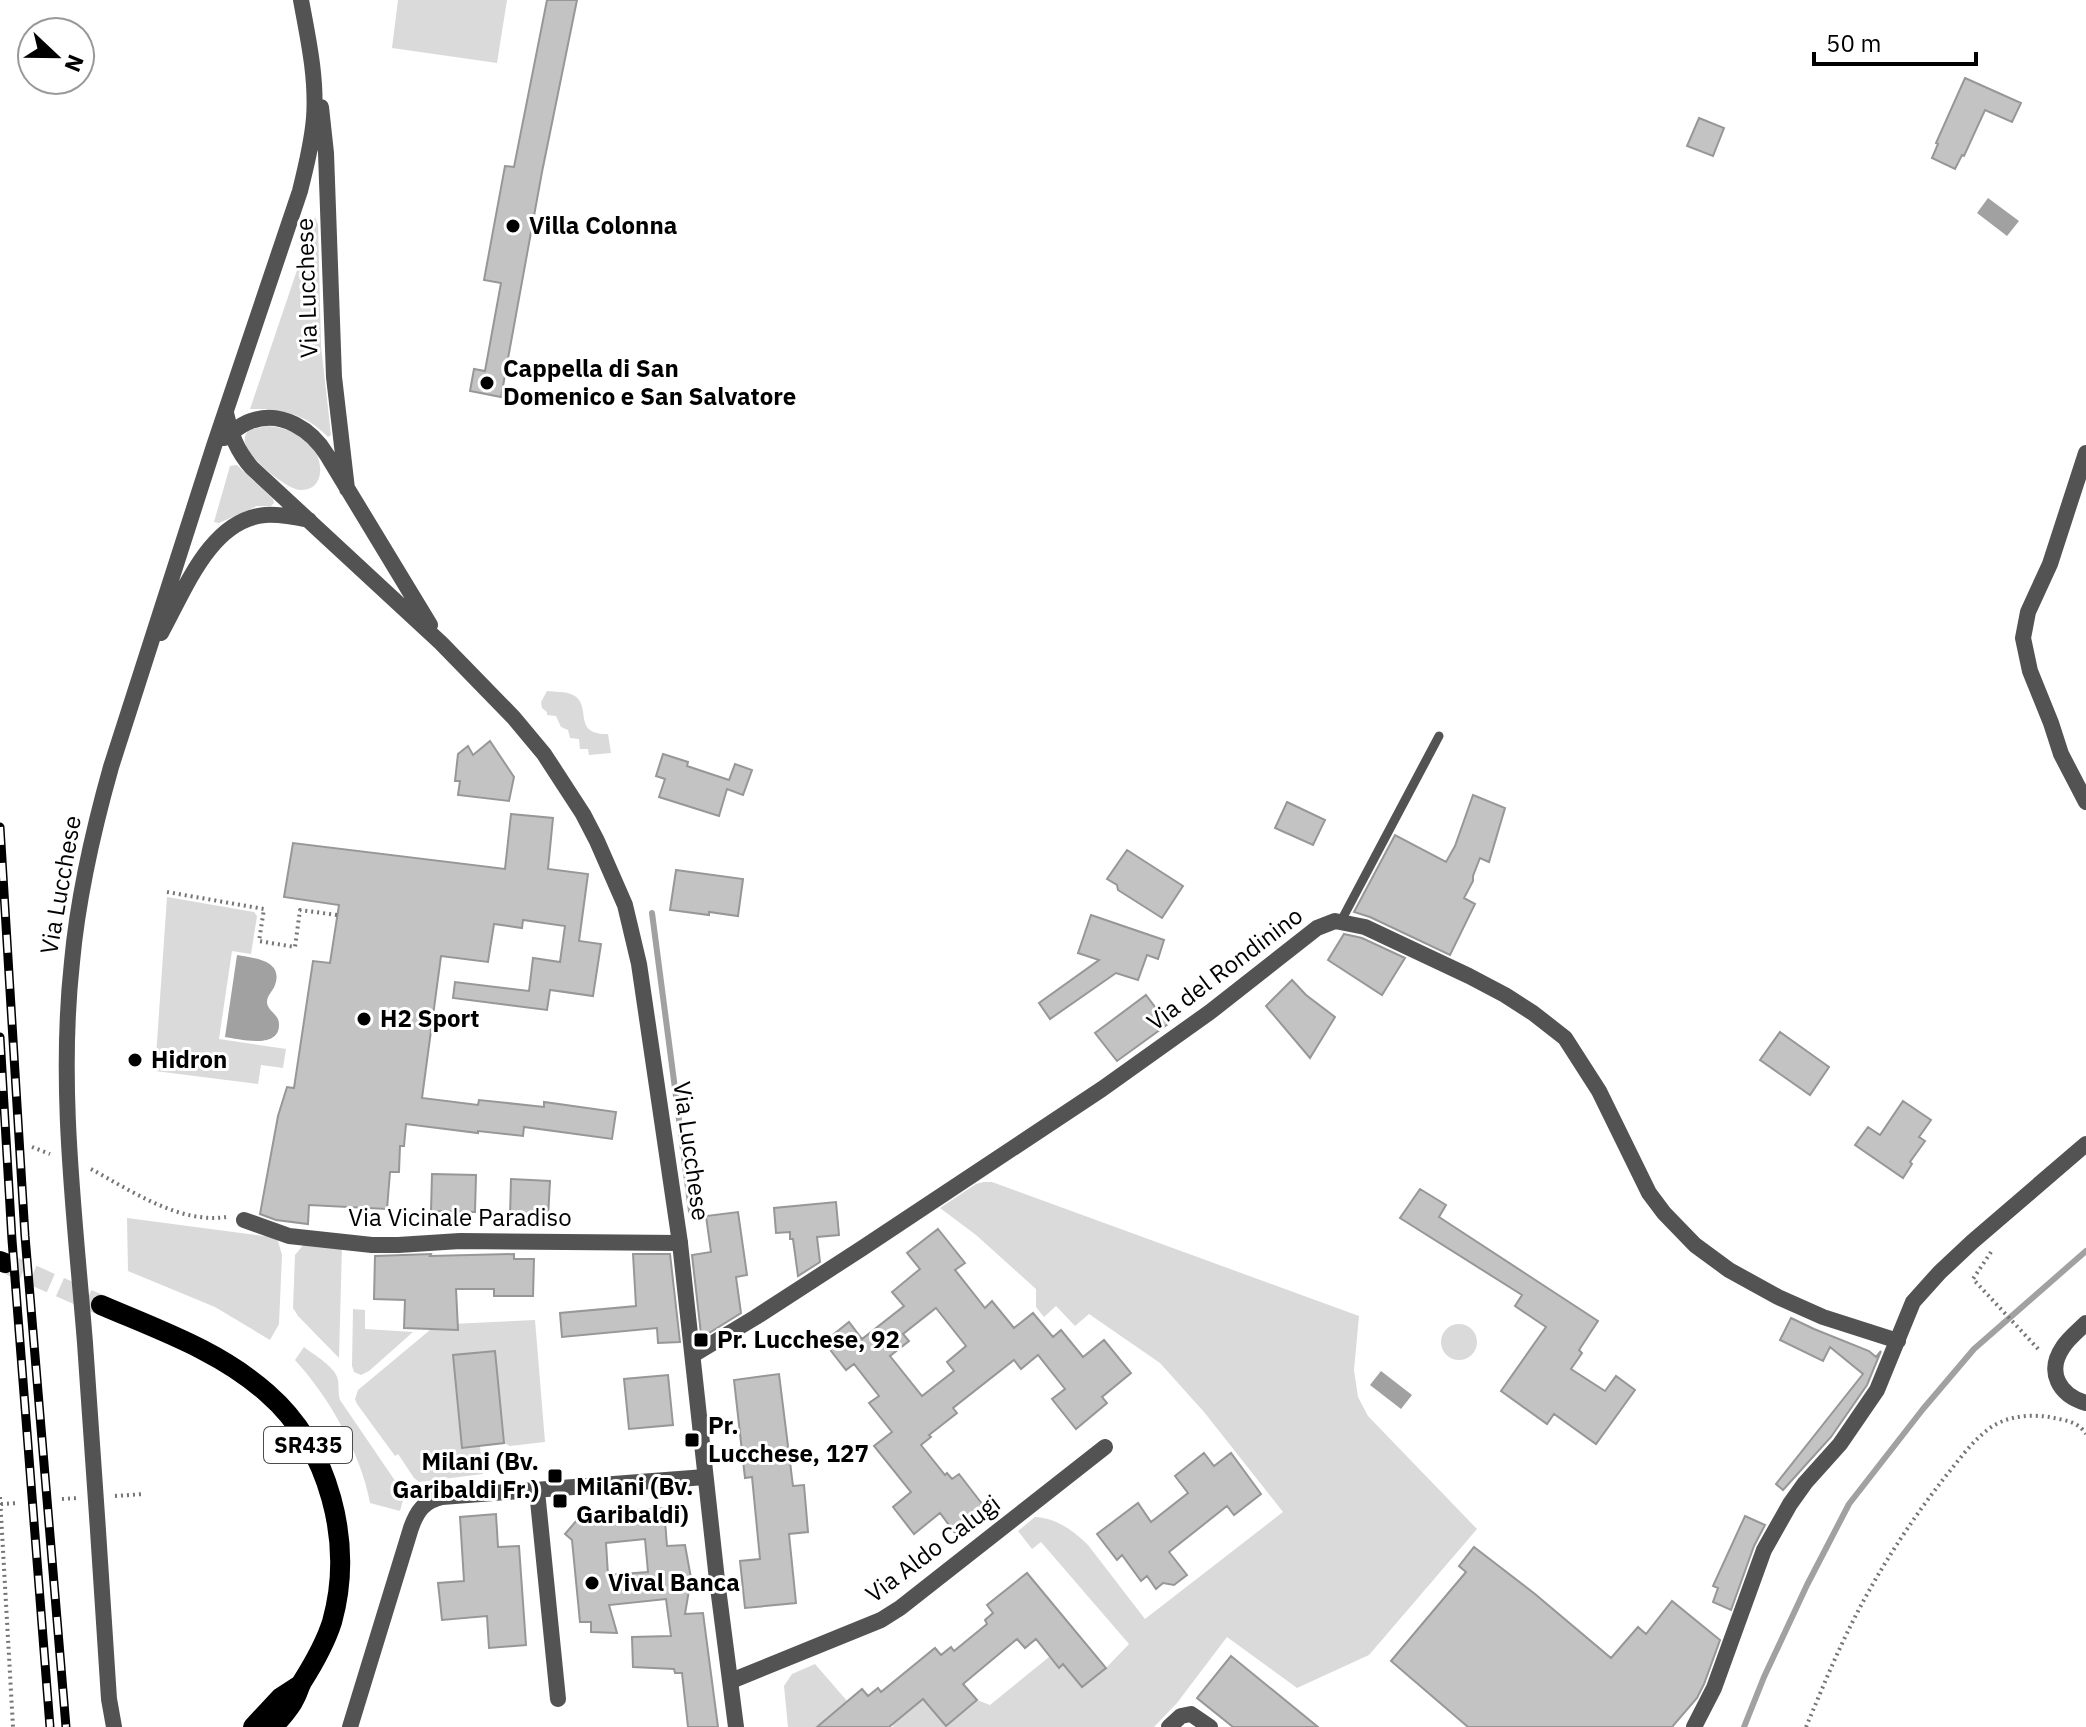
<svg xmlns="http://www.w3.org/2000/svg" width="2086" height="1727" viewBox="0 0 2086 1727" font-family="'IBM Plex Sans',sans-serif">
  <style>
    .green { fill: #dadada }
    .water { fill: #a1a1a1 }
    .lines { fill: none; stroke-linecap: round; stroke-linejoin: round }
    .stream { stroke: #a1a1a1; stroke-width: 6 }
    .building { fill: #c3c3c3; stroke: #979797; stroke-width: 2; fill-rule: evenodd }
    .primary-tunnel { stroke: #d9d9d9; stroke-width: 20; stroke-dasharray: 20 10; stroke-linecap: butt }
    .path { stroke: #757575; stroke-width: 4; stroke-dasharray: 2 4; stroke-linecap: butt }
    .service { stroke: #535353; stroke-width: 9 }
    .minor { stroke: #535353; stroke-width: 16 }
    .tertiary { stroke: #535353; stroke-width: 16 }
    .primary { stroke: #000; stroke-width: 20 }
    .rail-casing { stroke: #000; stroke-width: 9 }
    .rail { stroke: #fff; stroke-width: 6; stroke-dasharray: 18; stroke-linecap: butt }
    .poi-dot { fill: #000; stroke: #fff; stroke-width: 3 }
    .labels { text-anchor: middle; stroke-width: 6; stroke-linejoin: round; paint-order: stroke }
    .shield { fill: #fff; stroke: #4c4c4c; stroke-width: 2 }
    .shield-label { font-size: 22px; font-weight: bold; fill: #000 }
    .poi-label { font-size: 24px; font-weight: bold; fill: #000; stroke: #fff; text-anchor: start }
    .street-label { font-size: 24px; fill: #000; stroke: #fff }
  </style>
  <rect width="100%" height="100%" fill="#fff"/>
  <path class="green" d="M 398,0 L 507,0 L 497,63 L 392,48 Z
    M 315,217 L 318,225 L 321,346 L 331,435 L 328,437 C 306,414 281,408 250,409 Z
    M 268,426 C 285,427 301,434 312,447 C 324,461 325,491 300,490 C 286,489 247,457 245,442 C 244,436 246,435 248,430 Z
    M 237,465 L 273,499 L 274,503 L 271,506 L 257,506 L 219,523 L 214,522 L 230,466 Z
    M 547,691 C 554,692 566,691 573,695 C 593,705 571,735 608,734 L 611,753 L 589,755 L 588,749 L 580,749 L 579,739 L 570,738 L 568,730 L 561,727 L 556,716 L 547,715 L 547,712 L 542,708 L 541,702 Z
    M 167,897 L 254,912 L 257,916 L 251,954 L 232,951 L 219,1039 L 286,1049 L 283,1068 L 261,1065 L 258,1084 L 155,1071 Z
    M 984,1182 L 992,1182 L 1359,1316 L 1354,1370 L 1358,1397 L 1368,1416 L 1477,1529 L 1369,1655 L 1297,1688 L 1227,1637 L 1177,1703 L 1154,1727 L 894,1727 L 892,1725 L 923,1699 L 946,1726 L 977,1700 L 990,1705 L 1049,1657 L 1059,1667 L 1063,1664 L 1082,1687 L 1106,1668 L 1129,1644 L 1041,1542 L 1032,1549 L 1018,1531 L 1035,1517 C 1056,1518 1073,1530 1088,1545 L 1145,1619 L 1283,1512 L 1204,1412 L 1160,1363 L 1089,1314 L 1075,1326 L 1056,1306 L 1044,1317 L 1036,1307 L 1036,1289 L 976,1235 L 940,1208 L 976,1184 Z
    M 127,1218 L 272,1237 L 278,1241 L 282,1255 L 279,1324 L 270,1340 L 215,1307 L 128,1271 Z
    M 304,1244 L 342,1246 L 339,1358 L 298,1316 L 293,1308 L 295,1255 Z
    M 353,1309 L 365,1310 L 365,1329 L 413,1332 L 369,1371 L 361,1375 L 354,1372 L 352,1366 Z
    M 535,1320 L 545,1442 L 510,1446 L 504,1443 L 495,1351 L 453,1355 L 462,1447 L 480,1446 L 483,1474 L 419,1482 L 414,1478 L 398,1454 L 395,1456 L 357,1404 L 355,1399 L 358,1390 L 430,1330 L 429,1325 Z
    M1441 1342a18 18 0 1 1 36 0a18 18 0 1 1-36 0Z
    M 304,1347 C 314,1355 336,1367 338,1380 C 339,1387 338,1393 340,1400 L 400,1488 L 403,1500 L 400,1511 L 370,1503 C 361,1453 329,1397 295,1360 Z
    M 815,1664 L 848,1702 L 830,1727 L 788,1727 L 784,1686 L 792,1674 Z"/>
  <path class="water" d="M 1988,198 L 2019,221 L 2007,236 L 1977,213 Z
    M 237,955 C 253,958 284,960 275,985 C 273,991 267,995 267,1002 C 267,1011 279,1014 279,1024 C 280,1050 239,1039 225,1037 Z
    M 1381,1371 L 1412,1395 L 1401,1409 L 1370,1385 Z"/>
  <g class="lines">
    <path class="stream" d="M 652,913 L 691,1211
      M 1744,1727 L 1764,1677 L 1807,1585 L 1849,1504 L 1923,1409 L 1974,1349 L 2086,1251"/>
  </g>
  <path class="building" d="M 547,0 L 577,0 L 542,172 L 501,397 L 470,391 L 474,369 L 485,371 L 501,283 L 484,280 L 505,166 L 514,167 Z
    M 1965,78 L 2021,103 L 2012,122 L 1985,110 L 1964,156 L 1962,155 L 1955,169 L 1932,158 L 1938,144 L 1936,143 Z
    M 1699,118 L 1724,128 L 1713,156 L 1687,146 Z
    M 490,741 L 514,777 L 509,801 L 458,795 L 460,781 L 455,781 L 458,754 L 468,746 L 473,755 Z
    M 663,754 L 688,762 L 687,766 L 729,780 L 735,764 L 752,770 L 743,795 L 727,789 L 719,816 L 659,797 L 665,779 L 656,776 Z
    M 1473,795 L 1505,808 L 1489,862 L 1480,858 L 1473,876 L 1473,881 L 1464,898 L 1475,904 L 1450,955 L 1370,917 L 1354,912 L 1395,835 L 1446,862 L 1455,846 Z
    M 1287,802 L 1325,820 L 1313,845 L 1275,828 Z
    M 511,814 L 553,818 L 548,869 L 588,874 L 579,941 L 601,944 L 593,996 L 550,990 L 547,1010 L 453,998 L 455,982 L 529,991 L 533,958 L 560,962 L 565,926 L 523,920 L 522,928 L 494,924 L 488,962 L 441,956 L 422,1098 L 478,1105 L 479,1100 L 544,1107 L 544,1102 L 616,1112 L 612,1139 L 524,1127 L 523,1136 L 478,1131 L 478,1133 L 406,1124 L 404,1146 L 400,1146 L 399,1172 L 390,1172 L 387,1209 L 309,1205 L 308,1224 L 276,1220 L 260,1214 L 278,1116 L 287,1087 L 294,1088 L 313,961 L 330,963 L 339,905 L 284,897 L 293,843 L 505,869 Z
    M 1127,850 L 1183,886 L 1162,918 L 1118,890 L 1117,885 L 1107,879 Z
    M 676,870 L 743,879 L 738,916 L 709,912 L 709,915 L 670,910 Z
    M 1091,915 L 1164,940 L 1158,959 L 1147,955 L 1138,980 L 1116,973 L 1050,1019 L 1039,1003 L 1099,960 L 1078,953 Z
    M 1344,934 L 1362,938 L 1405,958 L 1382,995 L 1328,960 Z
    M 1292,980 L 1306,995 L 1335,1017 L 1310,1058 L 1266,1006 Z
    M 1146,995 L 1168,1024 L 1117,1061 L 1095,1033 Z
    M 1780,1032 L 1829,1067 L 1810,1095 L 1760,1060 Z
    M 1903,1101 L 1931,1120 L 1919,1137 L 1925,1141 L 1910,1162 L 1912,1164 L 1903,1178 L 1855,1145 L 1868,1127 L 1880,1135 Z
    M 432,1174 L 476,1175 L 475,1212 L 431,1211 Z
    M 511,1179 L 550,1181 L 548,1218 L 510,1217 Z
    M 1420,1189 L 1446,1205 L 1439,1217 L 1598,1321 L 1579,1350 L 1582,1353 L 1571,1369 L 1605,1391 L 1616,1376 L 1635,1390 L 1596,1444 L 1554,1414 L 1547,1424 L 1501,1391 L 1546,1327 L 1515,1306 L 1522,1295 L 1400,1218 Z
    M 836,1202 L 839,1235 L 817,1237 L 820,1262 L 798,1276 L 793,1239 L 790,1239 L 790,1232 L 776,1233 L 774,1208 Z
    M 738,1212 L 747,1275 L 736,1277 L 741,1313 L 709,1333 L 701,1334 L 692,1255 L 711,1252 L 706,1216 Z
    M 938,1229 L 965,1263 L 955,1270 L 985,1308 L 992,1301 L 1014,1328 L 1033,1313 L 1053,1337 L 1061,1330 L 1083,1357 L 1104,1340 L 1131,1373 L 1102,1397 L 1107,1403 L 1076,1429 L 1052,1399 L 1065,1389 L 1038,1355 L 1021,1369 L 1014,1360 L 953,1408 L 957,1413 L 929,1435 L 931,1437 L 921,1445 L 945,1475 L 947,1473 L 952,1479 L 959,1474 L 986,1509 L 955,1533 L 940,1513 L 914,1534 L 893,1507 L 911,1492 L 874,1446 L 892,1432 L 869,1403 L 879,1396 L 854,1364 L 846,1370 L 824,1342 L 849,1322 L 862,1339 L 904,1306 L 892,1292 L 920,1269 L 907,1253 ZM 936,1308 L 966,1346 L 947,1362 L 954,1371 L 922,1396 L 890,1356 L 909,1341 L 903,1334 Z
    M 431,1254 L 430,1256 L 514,1254 L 514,1259 L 534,1259 L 533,1296 L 494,1296 L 494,1289 L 456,1289 L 458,1330 L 404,1328 L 405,1300 L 374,1299 L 375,1256 Z
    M 633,1254 L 670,1254 L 680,1342 L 658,1343 L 657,1328 L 562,1337 L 560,1313 L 636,1306 Z
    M 1791,1318 L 1814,1329 L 1869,1351 L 1876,1357 L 1881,1351 L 1867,1385 L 1831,1437 L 1783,1490 L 1776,1484 L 1863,1374 L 1830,1347 L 1823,1361 L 1780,1340 Z
    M 495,1351 L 504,1443 L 462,1448 L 453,1355 Z
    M 779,1374 L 793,1486 L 804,1485 L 808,1532 L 789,1534 L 796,1603 L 745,1608 L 740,1561 L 760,1559 L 752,1477 L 745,1478 L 734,1380 Z
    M 668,1375 L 673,1425 L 629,1429 L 624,1379 Z
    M 1204,1453 L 1214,1466 L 1231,1453 L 1261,1494 L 1234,1515 L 1227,1506 L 1169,1552 L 1187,1575 L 1174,1585 L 1163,1583 L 1156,1589 L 1147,1576 L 1141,1581 L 1122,1555 L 1117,1560 L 1097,1534 L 1138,1503 L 1151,1522 L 1188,1493 L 1175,1476 Z
    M 664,1508 L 667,1546 L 685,1545 L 691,1578 L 685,1614 L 703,1613 L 718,1727 L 688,1727 L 682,1673 L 675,1673 L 674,1669 L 633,1667 L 632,1637 L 671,1636 L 666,1599 L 609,1605 L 617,1633 L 591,1632 L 591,1622 L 580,1622 L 572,1540 L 565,1534 L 577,1520 L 577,1514 ZM 645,1539 L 648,1572 L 608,1575 L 606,1543 Z
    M 496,1514 L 498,1547 L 519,1546 L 526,1645 L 489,1648 L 487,1616 L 442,1620 L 438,1583 L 464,1581 L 460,1517 Z
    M 1745,1516 L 1765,1525 L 1754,1546 L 1731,1610 L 1713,1602 L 1718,1588 L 1713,1586 Z
    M 1474,1547 L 1535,1594 L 1611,1658 L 1638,1627 L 1646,1634 L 1672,1601 L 1720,1640 L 1704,1684 L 1697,1698 L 1672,1727 L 1468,1727 L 1391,1661 L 1466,1572 L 1459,1566 Z
    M 1027,1573 L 1106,1668 L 1082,1687 L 1063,1664 L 1059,1668 L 1036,1639 L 1025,1648 L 1017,1639 L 963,1684 L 977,1700 L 946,1726 L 923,1699 L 889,1727 L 817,1727 L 862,1689 L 868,1696 L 878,1688 L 881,1692 L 935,1648 L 941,1655 L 951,1647 L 954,1651 L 987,1624 L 985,1620 L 993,1613 L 987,1605 Z
    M 1231,1656 L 1318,1727 L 1233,1727 L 1197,1698 Z"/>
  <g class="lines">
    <path class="primary-tunnel" d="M 5,1263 L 101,1305"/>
    <path class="path" d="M 167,892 L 264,909 L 259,941 L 295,947 L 300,910 L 337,915
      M 32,1147 L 50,1154
      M 91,1169 C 130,1190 179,1224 226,1217
      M 1991,1252 L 1973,1279 L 2040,1351
      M 115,1496 L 144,1494
      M 0,1497 L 13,1727
      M 62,1499 L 78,1498
      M 1,1504 L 19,1503
      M 1806,1727 C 1820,1694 1834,1659 1850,1627 C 1876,1574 1909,1523 1945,1477 C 1959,1460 1972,1441 1990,1428 C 2007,1416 2029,1414 2049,1417 C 2063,1420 2078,1421 2086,1434"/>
    <path class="service" d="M 1341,921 L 1439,736"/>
    <path class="minor" d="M 2086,453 L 2050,564 L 2028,612 L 2023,638 L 2030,671 L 2051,723 L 2061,754 L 2086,802
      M 244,1220 L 289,1236 L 372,1245 L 398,1245 L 460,1241 L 680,1243
      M 2086,1323 C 2078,1331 2069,1338 2063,1347 C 2046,1372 2059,1395 2086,1403
      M 693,1355 L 756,1317 L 861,1249 L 1102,1089 L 1210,1012 L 1317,928 L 1335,921 L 1365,927 L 1469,976 L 1505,995 L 1533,1013 L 1565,1038 L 1599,1091 L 1649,1193 L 1664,1213 L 1695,1245 L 1729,1270 L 1778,1297 L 1823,1317 L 1898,1341
      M 537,1491 L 558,1699
      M 731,1681 L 881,1620 L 900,1608 L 1105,1447
      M 350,1727 L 411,1528 C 417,1511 424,1501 442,1497 L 705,1477
      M 1169,1727 L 1181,1716 L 1191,1714 L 1210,1727
      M 1694,1727 L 1714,1688 L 1764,1550 L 1790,1504 L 1805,1483 L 1840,1444 L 1877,1390 L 1913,1302 L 1940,1272 L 1972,1242 L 2086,1144"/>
    <path class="tertiary" d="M 321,107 L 326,153 L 334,377 L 347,489
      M 226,413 C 231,435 237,451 252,468 L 441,643 L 514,718 L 544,754 L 583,814 L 597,841 L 625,905 L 639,964 L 680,1243 L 717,1580 L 736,1727
      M 224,438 C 233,432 241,424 251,421 C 282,410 312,430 327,455 L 430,625
      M 161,633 C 185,590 210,520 265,515 C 280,514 295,517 309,520
      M 114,1727 L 109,1699 C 101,1580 94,1462 85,1343 C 75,1217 58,1089 72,962 C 78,896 93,831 111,767 L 214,446 L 300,191 C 306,167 312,143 314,118 C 317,78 308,38 301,0"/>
    <path class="primary" d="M 0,1261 L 5,1263
      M 101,1305 C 159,1330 220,1351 267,1393 C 330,1448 354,1543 332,1622 C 325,1644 314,1663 302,1682 C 299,1687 298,1693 295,1698 C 290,1709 281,1718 273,1727
      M 253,1727 L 280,1698 L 300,1685"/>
    <g class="rail-casing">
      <path id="rail" d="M 0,827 L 25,1236 L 66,1727
        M 0,1037 L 12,1240 L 50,1727"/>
    </g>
    <use href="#rail" class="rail"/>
  </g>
  <g class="poi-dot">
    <circle cx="513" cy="226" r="8"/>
    <circle cx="487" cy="383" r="8"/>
    <circle cx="364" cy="1019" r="8"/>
    <circle cx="135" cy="1060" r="8"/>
    <rect x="693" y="1332" width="16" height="16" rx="4"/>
    <rect x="684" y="1432" width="16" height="16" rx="4"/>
    <rect x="547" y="1468" width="16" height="16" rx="4"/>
    <rect x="552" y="1493" width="16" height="16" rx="4"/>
    <circle cx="592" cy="1583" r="8"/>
  </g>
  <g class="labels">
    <rect class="shield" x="264" y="1427" width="88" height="36" rx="6"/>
    <g class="shield-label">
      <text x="308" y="1453">SR435</text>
    </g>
    <g class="poi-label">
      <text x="529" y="234">Villa Colonna</text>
      <text x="503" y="377">Cappella di San<tspan x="503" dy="28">Domenico e San Salvatore</tspan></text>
      <text x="380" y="1027">H2 Sport</text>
      <text x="151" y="1068">Hidron</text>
      <text x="717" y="1348">Pr. Lucchese, 92</text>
      <text x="708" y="1434">Pr.<tspan x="708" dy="28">Lucchese, 127</tspan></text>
      <text x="539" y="1470" text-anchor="end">Milani (Bv.<tspan x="539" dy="28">Garibaldi Fr.)</tspan></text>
      <text x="576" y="1495">Milani (Bv.<tspan x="576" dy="28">Garibaldi)</tspan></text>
      <text x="608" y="1591">Vival Banca</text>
    </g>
    <g class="street-label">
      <text transform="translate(307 288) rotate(-92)" y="8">Via Lucchese</text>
      <text transform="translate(61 885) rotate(-80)" y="8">Via Lucchese</text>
      <text transform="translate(1225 969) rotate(-37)" y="8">Via del Rondinino</text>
      <text transform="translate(691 1151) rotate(82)" y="8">Via Lucchese</text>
      <text x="460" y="1226">Via Vicinale Paradiso</text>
      <text transform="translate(933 1549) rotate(-37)" y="8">Via Aldo Calugi</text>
    </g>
  </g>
  <g transform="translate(56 56) rotate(112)"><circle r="38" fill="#ffffff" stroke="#999999" stroke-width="2"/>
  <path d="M0-6L14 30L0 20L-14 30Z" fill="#000000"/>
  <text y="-12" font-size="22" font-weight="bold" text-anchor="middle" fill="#000000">N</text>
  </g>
  <path d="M1814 52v12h162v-12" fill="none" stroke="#000000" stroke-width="4"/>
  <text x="1826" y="52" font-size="24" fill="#000000" stroke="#ffffff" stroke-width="6" paint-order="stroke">50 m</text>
</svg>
